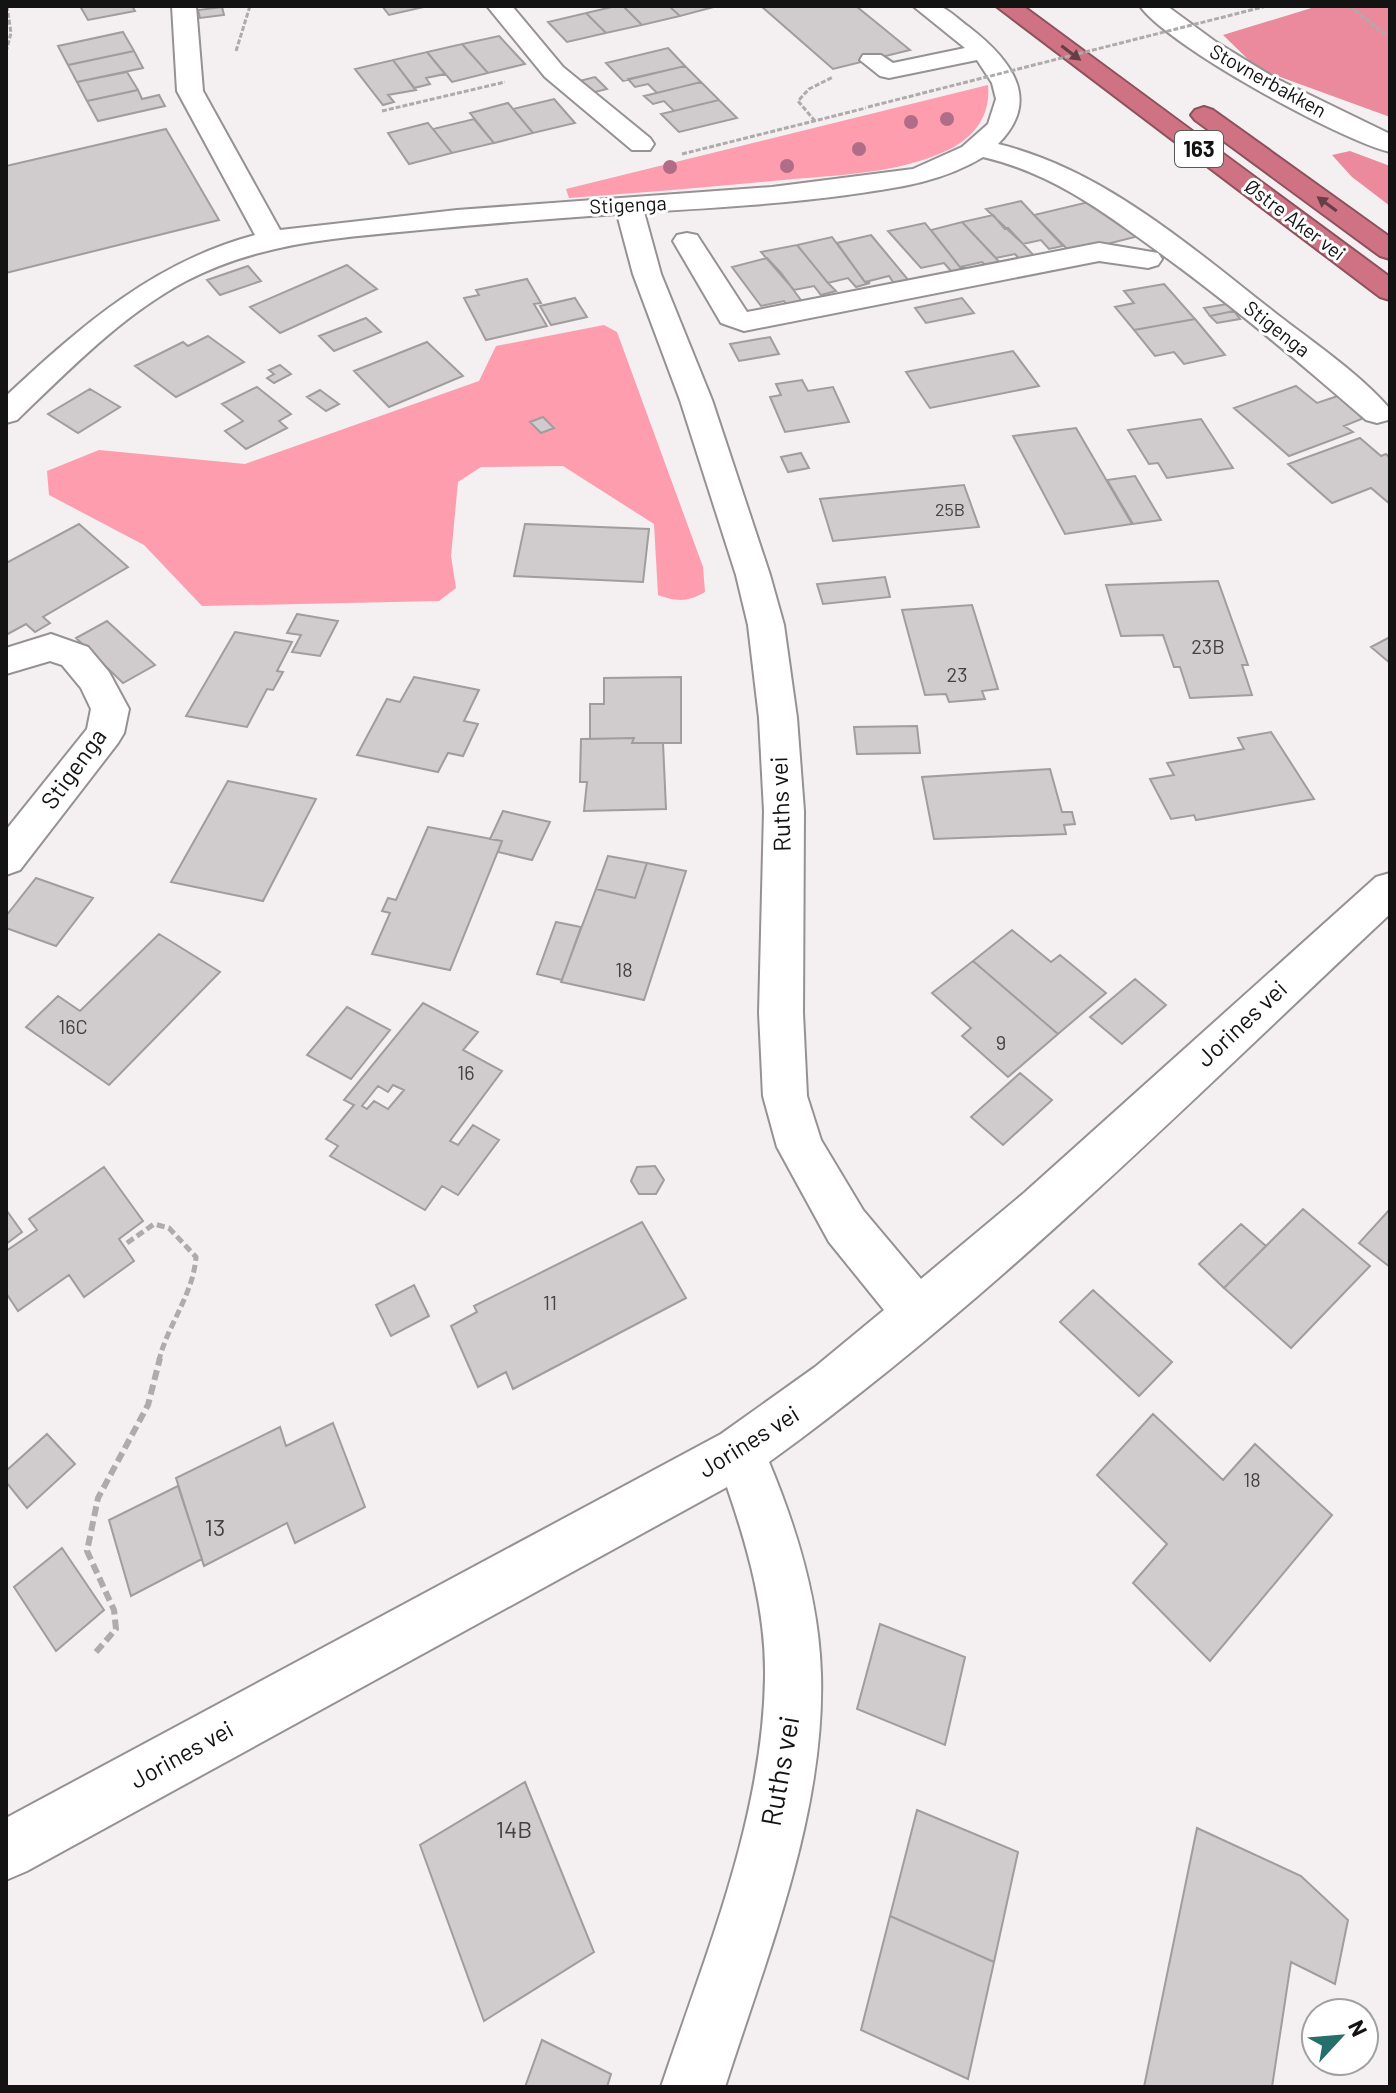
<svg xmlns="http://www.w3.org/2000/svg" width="1396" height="2093" viewBox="0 0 1396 2093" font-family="Barlow,sans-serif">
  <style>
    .green { fill: #fd9dae }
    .forest { fill: #ea8a9c }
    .building { fill: #d0cbcc; stroke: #a19c9d; stroke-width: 2; fill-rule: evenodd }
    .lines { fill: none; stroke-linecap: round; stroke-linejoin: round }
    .minor-casing { stroke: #969192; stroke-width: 4 }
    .highway-casing { stroke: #8d515c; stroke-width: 4 }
    .path-far2 { stroke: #aeabab; stroke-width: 3; stroke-dasharray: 5 2; stroke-linecap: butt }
    .path-far1 { stroke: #aeabab; stroke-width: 5; stroke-dasharray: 8 4; stroke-linecap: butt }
    .path { stroke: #aeabab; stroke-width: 6; stroke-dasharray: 10 5; stroke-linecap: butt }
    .minor { fill: #fff; fill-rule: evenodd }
    .highway { fill: #ce7284; fill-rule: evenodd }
    .path-bridge { stroke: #aeabab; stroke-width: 3; stroke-dasharray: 5 2; stroke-linecap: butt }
    .tree { fill: #b16d87 }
    .oneway { fill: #683e46 }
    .labels { text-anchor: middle; stroke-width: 6; stroke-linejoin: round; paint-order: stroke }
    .far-number-label { font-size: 18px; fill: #434141 }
    .far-street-label { font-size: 20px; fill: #141313; stroke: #fff }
    .number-label { font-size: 20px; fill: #434141 }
    .shield { fill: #fff; stroke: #5a5a5a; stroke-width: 2 }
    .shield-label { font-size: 22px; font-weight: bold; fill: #141313 }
    .street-label { font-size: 24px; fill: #141313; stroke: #fff }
    .near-number-label { font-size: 24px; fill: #434141 }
    .near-street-label { font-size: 28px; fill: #141313; stroke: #fff }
  </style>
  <rect width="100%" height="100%" fill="#f4eff0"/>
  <path class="green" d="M 988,85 C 991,116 974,138 946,151 C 896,174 836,175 783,180 C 712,187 640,193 569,198 L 566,189 Z
    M 604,325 L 617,332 L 703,567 L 705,592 C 687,602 678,602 658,595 L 654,524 L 563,466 L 481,467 L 458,482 L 451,556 L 456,588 L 439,601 L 202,606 L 144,545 L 49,495 L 47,471 L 99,450 L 245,464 L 479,381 L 496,346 Z"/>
  <path class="forest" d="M 1318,6 L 1390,6 L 1390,117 L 1258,69 L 1223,35 Z
    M 1350,151 L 1390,166 L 1390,206 L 1352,177 L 1332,155 Z"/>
  <path class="building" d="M 80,6 L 132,6 L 135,11 L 88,20 Z
    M 382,6 L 428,6 L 389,15 Z
    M 616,6 L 623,6 L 642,25 L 606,33 L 586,13 Z
    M 623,6 L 669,6 L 680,16 L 642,25 Z
    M 669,6 L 712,6 L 714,7 L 680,16 Z
    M 761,6 L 856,6 L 910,50 L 833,69 Z
    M 222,7 L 224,15 L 200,18 L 198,10 Z
    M 586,13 L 606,33 L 567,42 L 548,22 Z
    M 123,32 L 134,51 L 68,65 L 58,46 Z
    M 499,36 L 525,64 L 488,73 L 462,44 Z
    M 462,44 L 488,73 L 452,82 L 427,52 Z
    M 668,48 L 685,66 L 623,81 L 606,63 Z
    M 134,51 L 143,68 L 77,82 L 68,65 Z
    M 427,52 L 445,74 L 426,78 L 430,84 L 414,88 L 393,60 Z
    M 393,60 L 416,90 L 388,95 L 394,102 L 383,105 L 355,69 Z
    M 685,66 L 701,82 L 657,93 L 648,84 L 635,87 L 628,79 Z
    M 127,72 L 138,90 L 87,101 L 77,82 Z
    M 595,77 L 607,89 L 591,93 L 579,81 Z
    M 701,82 L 719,100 L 674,111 L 664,101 L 653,104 L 644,96 Z
    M 138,90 L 142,99 L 159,95 L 165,106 L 98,121 L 87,101 Z
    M 554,99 L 575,123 L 533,133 L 513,109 Z
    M 719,100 L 737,118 L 679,132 L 661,114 Z
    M 508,103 L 533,133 L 494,143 L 470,113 Z
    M 474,119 L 494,143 L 452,153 L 433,129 Z
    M 428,123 L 452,153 L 409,164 L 388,133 Z
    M 166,129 L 219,220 L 6,273 L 6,166 Z
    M 1101,199 L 1139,236 L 1071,253 L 1034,215 Z
    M 1021,201 L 1034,215 L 1063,246 L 1049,249 L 1041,240 L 1023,244 L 986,209 Z
    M 993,215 L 1005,229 L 1008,228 L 1038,260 L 1023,263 L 1015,254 L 996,258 L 962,222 Z
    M 962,222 L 1004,267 L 991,270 L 982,262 L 960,267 L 931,230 Z
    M 925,223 L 960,267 L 966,268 L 952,272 L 944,263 L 921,268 L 888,231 Z
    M 871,235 L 910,282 L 895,285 L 889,276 L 865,282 L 837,243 Z
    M 832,237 L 865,282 L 870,283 L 856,287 L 848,278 L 828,283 L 797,245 Z
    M 797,245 L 828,283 L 836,291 L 821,295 L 814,286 L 794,290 L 761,252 Z
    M 767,258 L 781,273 L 806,307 L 791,310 L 784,301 L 761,306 L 732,267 Z
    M 347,265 L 377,289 L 280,333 L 250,307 Z
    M 248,266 L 261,281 L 220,295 L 207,280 Z
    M 527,279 L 541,303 L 534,304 L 547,326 L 486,340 L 464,298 L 479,295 L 476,290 Z
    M 1164,284 L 1195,319 L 1134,330 L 1115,307 L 1134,303 L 1124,291 Z
    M 575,298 L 587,317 L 551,325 L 540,306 Z
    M 962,298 L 974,313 L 926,323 L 915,308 Z
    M 1227,304 L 1234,311 L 1210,316 L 1204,308 Z
    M 1234,311 L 1240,319 L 1217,323 L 1210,316 Z
    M 366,318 L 381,332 L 334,351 L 319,336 Z
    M 1195,319 L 1225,355 L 1184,364 L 1174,352 L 1155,356 L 1134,330 Z
    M 208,336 L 244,362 L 176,397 L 135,366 L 183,342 L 188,346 Z
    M 770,337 L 779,354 L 739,361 L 730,344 Z
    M 427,342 L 463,376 L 389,407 L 354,371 Z
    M 1013,351 L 1039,386 L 930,408 L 906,372 Z
    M 280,365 L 291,374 L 274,383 L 267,378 L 274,374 L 269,370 Z
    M 802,380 L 808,391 L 833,387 L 849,422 L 785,432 L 770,397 L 781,395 L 776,384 Z
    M 1296,386 L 1317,403 L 1338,396 L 1364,418 L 1344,426 L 1353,432 L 1289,456 L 1234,408 Z
    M 257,387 L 291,414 L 279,421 L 287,428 L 246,449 L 225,431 L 243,421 L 222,404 Z
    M 90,389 L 120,407 L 78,433 L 48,414 Z
    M 320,390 L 339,404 L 326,411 L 307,397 Z
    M 543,417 L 554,428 L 541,433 L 530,422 Z
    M 1201,419 L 1233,468 L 1167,478 L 1158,463 L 1149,464 L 1128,430 Z
    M 1076,428 L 1132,524 L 1065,534 L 1013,436 Z
    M 1360,438 L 1381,456 L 1386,454 L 1390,458 L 1390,504 L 1371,488 L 1332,503 L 1288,464 Z
    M 801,453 L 809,468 L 788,472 L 781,457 Z
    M 1135,476 L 1161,520 L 1133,524 L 1107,480 Z
    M 964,485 L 979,527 L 833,541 L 820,499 Z
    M 79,524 L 128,567 L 43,617 L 50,623 L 35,632 L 26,624 L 6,635 L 6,563 Z
    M 525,524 L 649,529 L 643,582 L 514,576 Z
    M 885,577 L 890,597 L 823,604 L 817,584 Z
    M 1218,581 L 1248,665 L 1242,665 L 1252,695 L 1190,698 L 1180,667 L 1174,667 L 1163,635 L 1121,636 L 1106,585 Z
    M 972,605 L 998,689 L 982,691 L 985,699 L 949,702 L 946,694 L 925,695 L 902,610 Z
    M 297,614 L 338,621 L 320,656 L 292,652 L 301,635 L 287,633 Z
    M 107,621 L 155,665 L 123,683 L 76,638 Z
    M 235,632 L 292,642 L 277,671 L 283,672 L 273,690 L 267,689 L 247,727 L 186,716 Z
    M 1390,637 L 1390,663 L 1371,647 Z
    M 414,677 L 479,690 L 464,721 L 478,724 L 463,756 L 448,753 L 438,772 L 357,755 L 387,699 L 400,702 Z
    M 681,677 L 681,743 L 632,743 L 634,738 L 590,739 L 590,704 L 604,704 L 604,678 Z
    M 917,726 L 920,753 L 857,754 L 854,727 Z
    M 1271,732 L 1314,799 L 1196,820 L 1194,815 L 1171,819 L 1150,779 L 1174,775 L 1167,763 L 1244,749 L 1238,738 Z
    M 634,738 L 632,743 L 663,743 L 666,809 L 584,811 L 587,782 L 580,782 L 581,739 Z
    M 1050,769 L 1062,812 L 1072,812 L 1075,824 L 1064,825 L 1066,834 L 934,839 L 922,777 Z
    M 228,781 L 316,799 L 263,901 L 171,882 Z
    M 503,811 L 550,822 L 532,860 L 498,852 L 502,841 L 490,839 Z
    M 428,827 L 502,841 L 450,970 L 372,954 L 390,913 L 382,911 L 388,898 L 396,900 Z
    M 608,856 L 647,863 L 635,898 L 596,889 Z
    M 647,863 L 686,871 L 644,1000 L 561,982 L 596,889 L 635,898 Z
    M 36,878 L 93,898 L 56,946 L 6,928 L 6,916 Z
    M 556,922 L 581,927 L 562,980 L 537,974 Z
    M 1012,930 L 1051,962 L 1060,955 L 1106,993 L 1058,1034 L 973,961 Z
    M 159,934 L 220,972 L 109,1085 L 26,1027 L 58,996 L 80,1011 Z
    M 973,961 L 1058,1034 L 1008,1077 L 962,1036 L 971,1028 L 932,993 Z
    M 1135,979 L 1166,1005 L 1122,1044 L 1090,1017 Z
    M 423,1003 L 478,1032 L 463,1050 L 502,1071 L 450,1141 L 458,1145 L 473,1125 L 499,1140 L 458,1195 L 442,1186 L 425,1210 L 330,1156 L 338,1146 L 326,1139 L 354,1105 L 344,1100 ZM 393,1085 L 404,1090 L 388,1109 L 374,1101 L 367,1109 L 362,1106 L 378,1086 L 388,1092 Z
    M 347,1007 L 390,1030 L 351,1079 L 307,1055 Z
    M 1020,1073 L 1052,1100 L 1003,1145 L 971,1117 Z
    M 655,1166 L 664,1180 L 656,1194 L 639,1194 L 631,1181 L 637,1167 Z
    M 104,1167 L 143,1221 L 119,1239 L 134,1261 L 84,1297 L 69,1275 L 18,1311 L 6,1293 L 6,1251 L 37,1230 L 29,1219 Z
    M 1303,1209 L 1370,1266 L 1291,1348 L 1224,1288 Z
    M 1390,1209 L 1390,1267 L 1359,1243 Z
    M 7,1211 L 22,1232 L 6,1244 L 6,1212 Z
    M 642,1222 L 686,1298 L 513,1389 L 506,1372 L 478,1387 L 451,1326 L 477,1312 L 474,1306 Z
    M 1241,1224 L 1266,1246 L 1224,1288 L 1199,1264 Z
    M 414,1285 L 429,1316 L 391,1336 L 376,1305 Z
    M 1093,1290 L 1172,1362 L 1139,1396 L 1060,1322 Z
    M 1153,1414 L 1223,1480 L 1255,1444 L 1332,1515 L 1210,1661 L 1133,1583 L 1167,1544 L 1097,1475 Z
    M 333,1423 L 365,1507 L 295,1543 L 287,1523 L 204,1566 L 176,1478 L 280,1427 L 286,1446 Z
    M 47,1434 L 75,1464 L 27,1508 L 6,1482 L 6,1471 Z
    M 178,1486 L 202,1559 L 131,1596 L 109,1520 Z
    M 62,1548 L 104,1610 L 56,1651 L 14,1587 Z
    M 880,1624 L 965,1657 L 945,1745 L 857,1709 Z
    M 525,1782 L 594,1952 L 484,2021 L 420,1845 Z
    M 917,1810 L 1018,1852 L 994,1962 L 890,1916 Z
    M 1197,1828 L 1301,1876 L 1348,1920 L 1335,1984 L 1291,1962 L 1272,2087 L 1144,2087 Z
    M 890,1916 L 994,1962 L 968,2079 L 861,2030 Z
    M 542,2040 L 611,2074 L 607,2087 L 525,2087 Z"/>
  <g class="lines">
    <g class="minor-casing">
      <path id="minor" d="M 172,6 L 196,6 L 203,91 L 280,230 L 457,210 L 772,187 L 913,169 L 962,147 L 988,124 L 996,99 L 992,83 L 977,60 L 889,78 L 880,76 L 860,60 L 863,55 L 881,55 L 893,63 L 965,48 L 913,6 C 921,6 931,4 938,6 C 948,8 960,21 969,27 C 1010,59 1043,99 998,144 C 1105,170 1193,249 1278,315 C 1314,343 1360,374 1390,409 L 1388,420 L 1377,423 L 1366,420 C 1297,360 1227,301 1153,248 C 1098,208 1050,173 983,157 C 940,183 895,188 847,195 C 780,204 712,208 644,212 L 661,274 L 712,400 L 770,575 L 784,625 L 797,718 L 804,811 L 803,1013 L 807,1096 L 821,1140 L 863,1210 L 921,1279 L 1024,1193 L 1376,877 L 1390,873 L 1390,914 C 1189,1102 992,1301 769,1462 C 797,1529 819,1601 821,1674 C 825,1815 767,1955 725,2087 L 661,2087 C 705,1955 763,1819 765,1677 C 766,1612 748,1548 727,1487 L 27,1871 L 6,1880 L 6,1818 L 721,1434 L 815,1367 L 884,1310 L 829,1242 L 777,1147 L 763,1096 L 759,1013 L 764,811 L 759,718 L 748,625 L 736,575 L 680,400 L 633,274 L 617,214 C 548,219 479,224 410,231 C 332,238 257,244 186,281 C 122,315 69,370 17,420 L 6,423 L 6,396 C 81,326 154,262 255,235 L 177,91 Z
        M 487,6 L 512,6 L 563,67 L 650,138 L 654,144 L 650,150 L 632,150 L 545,77 Z
        M 1140,6 L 1167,6 L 1216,42 L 1275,78 L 1390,134 L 1390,152 C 1340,140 1168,46 1140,6 Z
        M 687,233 L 697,235 L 747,312 L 1099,243 L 1158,253 L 1162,259 L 1158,265 L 1148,268 L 1099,261 L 744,331 L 721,323 L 673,241 L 677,235 Z
        M 51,634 L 88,647 L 109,672 L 129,709 L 124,733 L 118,743 L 20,870 L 6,875 L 6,830 L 87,729 L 91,709 L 81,688 L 62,665 L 50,661 L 6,674 L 6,648 Z"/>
    </g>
    <g class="highway-casing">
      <path id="highway" d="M 996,6 L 1023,6 L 1390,277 L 1390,300 L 1380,297 Z
        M 1204,107 L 1213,110 L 1390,237 L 1390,259 L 1380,256 L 1195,120 L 1191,115 L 1195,110 Z"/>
    </g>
    <path class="path-far2" d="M 1349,6 L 1390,38
      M 236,51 L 250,6
      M 6,52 L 11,33 L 7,6
      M 382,111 L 505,82
      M 815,121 L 798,101 L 809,89 L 833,77
      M 682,154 L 866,108"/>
    <path class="path-far1" d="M 127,1243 L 154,1224 L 169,1228 L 196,1257 C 193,1295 168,1324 159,1360"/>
    <path class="path" d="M 96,1652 L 116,1629 L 114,1610 L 87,1551 L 98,1498 L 148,1405 L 160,1358"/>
    <use href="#minor" class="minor"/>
    <use href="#highway" class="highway"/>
    <path class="path-bridge" d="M 868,107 L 1267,6"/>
  </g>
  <g class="tree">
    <circle cx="947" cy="119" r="7"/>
    <circle cx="911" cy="122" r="7"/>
    <circle cx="859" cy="149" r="7"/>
    <circle cx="787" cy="166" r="7"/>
    <circle cx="670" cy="167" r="7"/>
  </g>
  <defs><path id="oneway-solid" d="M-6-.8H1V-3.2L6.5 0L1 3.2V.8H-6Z" transform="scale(2)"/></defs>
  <g class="oneway">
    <use href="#oneway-solid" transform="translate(1071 53) rotate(37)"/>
    <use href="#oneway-solid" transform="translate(1327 204) rotate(-144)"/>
  </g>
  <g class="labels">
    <g class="far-number-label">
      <text x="950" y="516">25B</text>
    </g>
    <g class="far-street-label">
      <text transform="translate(1268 81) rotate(29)" y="7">Stovnerbakken</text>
      <text transform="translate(628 205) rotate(-3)" y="7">Stigenga</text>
      <text transform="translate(1295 220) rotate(37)" y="7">Østre Aker vei</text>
      <text transform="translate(1277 329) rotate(38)" y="7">Stigenga</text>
    </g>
    <g class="number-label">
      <text x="1208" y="654">23B</text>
      <text x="957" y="682">23</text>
      <text x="624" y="977">18</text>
      <text x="73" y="1034">16C</text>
      <text x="1001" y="1050">9</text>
      <text x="466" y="1080">16</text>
      <text x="550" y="1310">11</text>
      <text x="1252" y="1487">18</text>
    </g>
    <rect class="shield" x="1175" y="131" width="48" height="36" rx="6"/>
    <g class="shield-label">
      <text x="1199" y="157">163</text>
    </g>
    <g class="street-label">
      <text transform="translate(74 769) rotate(-54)" y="8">Stigenga</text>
      <text transform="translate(781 804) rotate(-92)" y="8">Ruths vei</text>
      <text transform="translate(1242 1024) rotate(-43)" y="8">Jorines vei</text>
      <text transform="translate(749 1442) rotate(-32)" y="8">Jorines vei</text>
      <text transform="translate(182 1755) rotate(-29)" y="8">Jorines vei</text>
    </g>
    <g class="near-number-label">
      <text x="215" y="1536">13</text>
      <text x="514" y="1838">14B</text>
    </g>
    <g class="near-street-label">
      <text transform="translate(780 1771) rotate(-80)" y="10">Ruths vei</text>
    </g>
  </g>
  <rect width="1396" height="2093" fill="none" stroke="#141313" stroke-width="16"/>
  <g transform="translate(1340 2037) rotate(64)"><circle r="38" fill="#ffffff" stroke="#a1a1a1" stroke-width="2"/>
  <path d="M0-6L14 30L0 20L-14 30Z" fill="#266f6a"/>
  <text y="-12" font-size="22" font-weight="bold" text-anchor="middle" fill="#141313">N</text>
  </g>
</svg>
